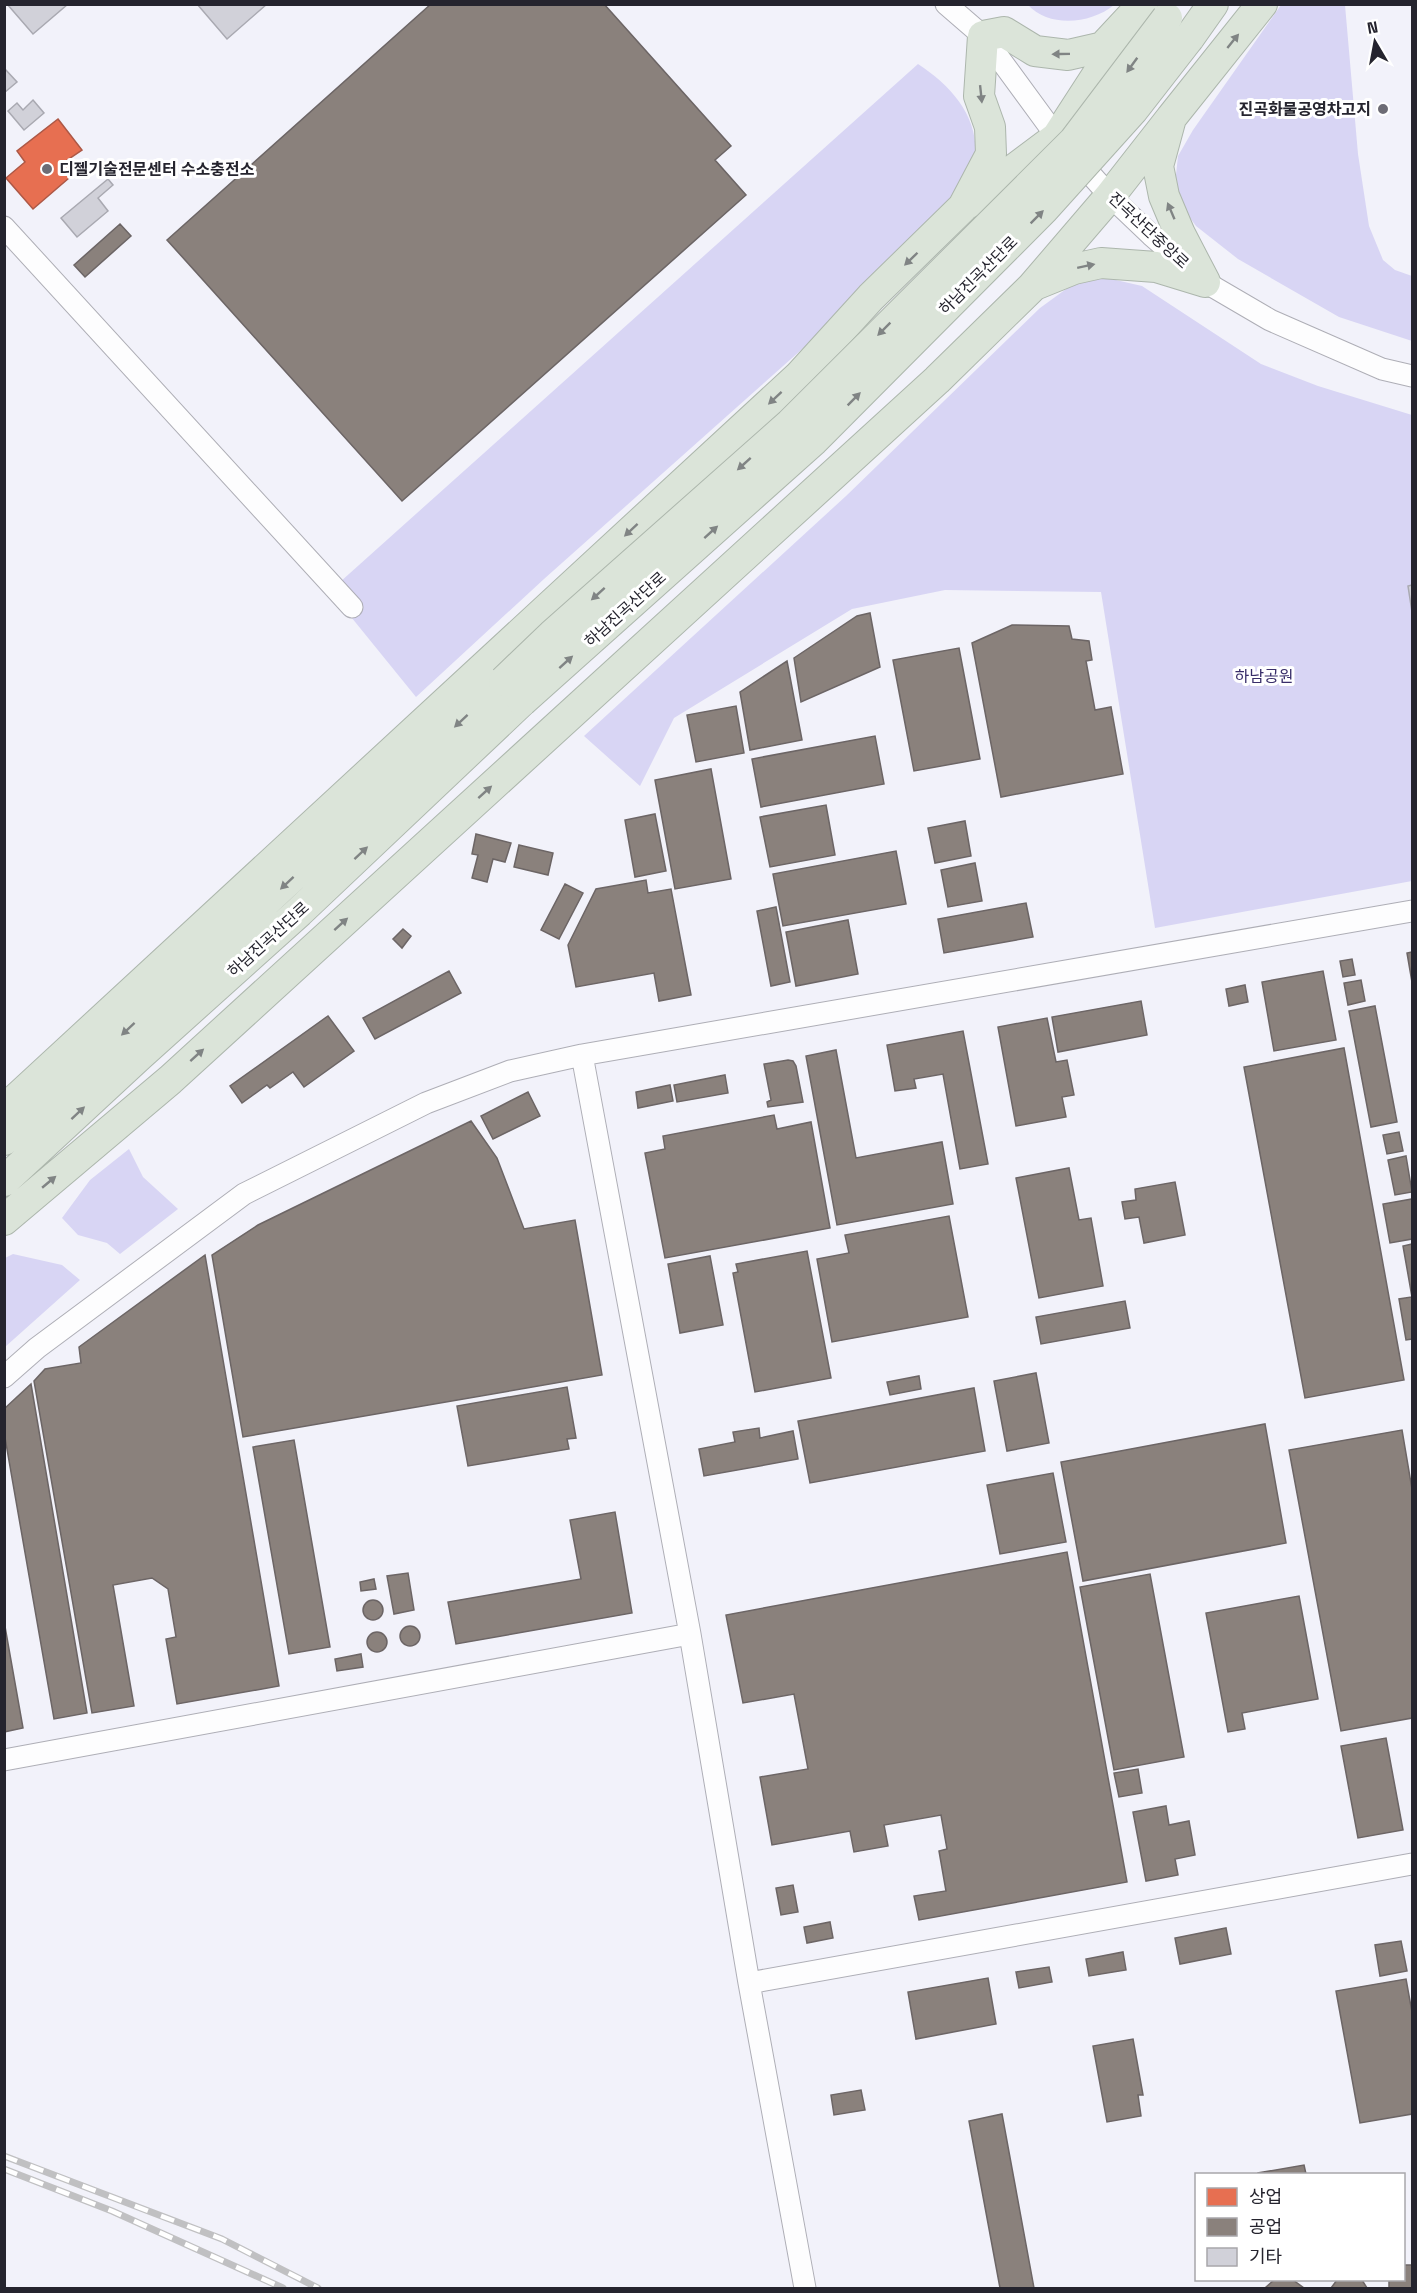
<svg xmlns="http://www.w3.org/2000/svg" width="1417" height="2293" viewBox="0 0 1417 2293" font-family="'Space Grotesk','Noto Sans KR',sans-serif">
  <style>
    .green { fill: #d8d5f4 }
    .shops { fill: #e76f51; stroke: #ad5846; stroke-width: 1.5 }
    .industry { fill: #8a817c; stroke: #6c6565; stroke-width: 1.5 }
    .building { fill: #d1d1d9; stroke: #a9a9b1; stroke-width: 1.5 }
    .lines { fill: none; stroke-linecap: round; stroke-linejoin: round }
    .minor-casing { stroke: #aeaeb6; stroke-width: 23 }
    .highway-casing { stroke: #acb6ac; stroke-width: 32 }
    .minor { stroke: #fdfdfe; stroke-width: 21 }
    .highway { stroke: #dbe4d9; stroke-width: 30 }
    .rail-casing { stroke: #c0c0c2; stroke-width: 7 }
    .rail { stroke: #fff; stroke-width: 4.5; stroke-dasharray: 14; stroke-linecap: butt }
    .highway-bridge-casing { stroke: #acb6ac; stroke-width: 32; stroke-linecap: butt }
    .highway-bridge { stroke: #dbe4d9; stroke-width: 30 }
    .oneway { fill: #808484 }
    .poi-dot { fill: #6d6c75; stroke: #fff; stroke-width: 2 }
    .labels { text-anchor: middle; stroke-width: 6; stroke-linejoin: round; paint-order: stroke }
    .poi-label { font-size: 16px; font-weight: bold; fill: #25242e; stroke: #fff; text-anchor: end }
    .street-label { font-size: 16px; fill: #25242e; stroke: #fff }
    .park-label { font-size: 16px; fill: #392e6a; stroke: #fff }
  </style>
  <rect width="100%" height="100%" fill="#f2f2fa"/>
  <path class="green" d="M 1028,5 L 1114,5 C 1091,24 1049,28 1028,5 Z
    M 1281,5 L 1345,5 L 1358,154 L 1369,226 L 1383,260 L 1395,270 L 1412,276 L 1412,341 L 1339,317 L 1238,259 L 1196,226 L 1177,200 L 1175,184 L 1178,156 L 1193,130 Z
    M 918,64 C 953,87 981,119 975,164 C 974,173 967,182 963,190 L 837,318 L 544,579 L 416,697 L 330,591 Z
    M 1107,278 L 1142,286 L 1261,364 L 1318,386 L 1412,415 L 1412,881 L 1155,928 L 1101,592 L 945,590 L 852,609 L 674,718 L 640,786 L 584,736 L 846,496 L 1040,308 L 1073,284 Z
    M 129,1149 L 143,1177 L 178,1209 L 120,1254 L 107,1243 L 78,1235 L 62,1218 L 90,1180 Z
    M 13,1254 L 62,1265 L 80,1280 L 5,1347 L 5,1258 Z"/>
  <path class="shops" d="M 58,119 L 82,150 L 66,161 L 76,172 L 33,209 L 6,178 L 25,162 L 17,151 Z"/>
  <path class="industry" d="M 431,4 L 604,4 L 731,146 L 715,160 L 746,195 L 402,501 L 167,240 Z
    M 120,224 L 131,236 L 85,277 L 74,265 Z
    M 870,613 L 880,667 L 801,702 L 794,658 L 857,616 Z
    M 1012,625 L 1069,626 L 1072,639 L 1089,641 L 1092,660 L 1086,661 L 1095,710 L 1111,707 L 1123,774 L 1001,797 L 972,643 Z
    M 959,648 L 980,759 L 914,771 L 893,660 Z
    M 787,661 L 802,740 L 750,750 L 740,692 Z
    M 736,706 L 744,753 L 696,762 L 687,715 Z
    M 875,736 L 884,784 L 761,807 L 752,759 Z
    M 711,769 L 731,879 L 675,889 L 655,780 Z
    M 826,805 L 835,855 L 770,867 L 760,817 Z
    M 655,814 L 666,871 L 635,877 L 625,820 Z
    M 965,821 L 971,856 L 935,863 L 928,828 Z
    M 476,834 L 511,843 L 505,862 L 493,859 L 487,882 L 472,878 L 478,855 L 472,854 Z
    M 519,845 L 553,853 L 548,875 L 514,867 Z
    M 896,851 L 906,904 L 783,926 L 773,874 Z
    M 975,863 L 982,901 L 948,907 L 941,870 Z
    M 646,880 L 648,893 L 671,889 L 691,995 L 659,1001 L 654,973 L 576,987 L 568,945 L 596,889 Z
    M 565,884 L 583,893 L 559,939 L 541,930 Z
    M 1026,903 L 1033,937 L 944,953 L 938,919 Z
    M 776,907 L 790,982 L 771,986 L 757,911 Z
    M 848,920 L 858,974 L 796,986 L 786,932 Z
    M 403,929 L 411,936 L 402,948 L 393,939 Z
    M 1412,952 L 1412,982 L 1407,953 Z
    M 1352,959 L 1355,975 L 1343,977 L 1340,961 Z
    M 449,971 L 461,993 L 375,1039 L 363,1018 Z
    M 1323,971 L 1336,1040 L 1274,1051 L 1262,982 Z
    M 1361,980 L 1365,1001 L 1348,1005 L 1344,983 Z
    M 1245,985 L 1248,1002 L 1229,1006 L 1226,989 Z
    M 1141,1001 L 1147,1035 L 1058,1052 L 1052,1017 Z
    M 1375,1006 L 1397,1122 L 1371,1127 L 1349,1011 Z
    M 328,1016 L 354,1051 L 304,1087 L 293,1072 L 270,1088 L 267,1085 L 242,1103 L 230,1086 Z
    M 1047,1018 L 1056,1062 L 1067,1060 L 1074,1095 L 1062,1097 L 1066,1117 L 1016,1126 L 998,1027 Z
    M 963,1031 L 988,1164 L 960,1169 L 943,1074 L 914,1079 L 916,1088 L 895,1091 L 887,1045 Z
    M 1344,1048 L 1404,1380 L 1305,1398 L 1244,1067 Z
    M 836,1050 L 856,1158 L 942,1142 L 953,1204 L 837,1225 L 806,1056 Z
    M 788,1060 L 793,1061 L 796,1066 L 803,1102 L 768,1107 L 767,1102 L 771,1100 L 764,1064 Z
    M 725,1075 L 728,1093 L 677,1102 L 674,1085 Z
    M 670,1085 L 673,1101 L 638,1108 L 636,1092 Z
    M 528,1092 L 540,1116 L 493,1139 L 481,1116 Z
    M 774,1115 L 777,1129 L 811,1122 L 830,1228 L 665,1258 L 645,1153 L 665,1149 L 663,1136 Z
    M 471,1121 L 497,1158 L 524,1229 L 575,1220 L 602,1375 L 243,1437 L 212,1255 L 258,1225 Z
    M 1399,1132 L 1403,1151 L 1387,1154 L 1383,1135 Z
    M 1406,1156 L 1412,1192 L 1395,1195 L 1388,1160 Z
    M 1069,1168 L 1079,1220 L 1091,1218 L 1103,1286 L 1039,1298 L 1016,1178 Z
    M 1175,1182 L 1185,1235 L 1144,1243 L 1139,1217 L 1125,1219 L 1122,1202 L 1136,1200 L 1135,1189 Z
    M 1412,1199 L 1412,1239 L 1390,1243 L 1383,1204 Z
    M 949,1216 L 968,1317 L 832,1342 L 817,1259 L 849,1253 L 845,1235 Z
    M 1412,1244 L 1412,1339 L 1406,1340 L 1399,1299 L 1412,1297 L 1403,1246 Z
    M 807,1251 L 831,1378 L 755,1392 L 733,1273 L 738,1272 L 736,1264 Z
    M 205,1255 L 279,1686 L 177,1704 L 166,1639 L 176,1637 L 168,1589 L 152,1578 L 113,1585 L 134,1706 L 92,1713 L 34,1381 L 45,1369 L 81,1363 L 79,1347 Z
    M 710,1256 L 723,1325 L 680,1333 L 668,1264 Z
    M 1125,1301 L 1130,1328 L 1041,1344 L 1036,1317 Z
    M 1036,1373 L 1049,1443 L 1007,1451 L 994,1381 Z
    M 919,1376 L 921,1389 L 890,1395 L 887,1382 Z
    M 31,1384 L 87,1713 L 54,1719 L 4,1432 L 4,1409 Z
    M 567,1387 L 576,1438 L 567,1439 L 569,1449 L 468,1466 L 457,1406 Z
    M 974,1388 L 985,1451 L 810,1483 L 798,1421 Z
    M 1265,1424 L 1286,1543 L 1083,1581 L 1061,1462 Z
    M 759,1428 L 760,1438 L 793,1431 L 798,1459 L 704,1476 L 699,1449 L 735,1442 L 733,1432 Z
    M 1402,1430 L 1412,1489 L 1412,1718 L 1341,1731 L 1289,1450 Z
    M 294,1440 L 330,1647 L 289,1654 L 253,1447 Z
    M 1053,1473 L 1066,1542 L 1000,1554 L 987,1485 Z
    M 615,1512 L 632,1613 L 456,1644 L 448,1602 L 581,1579 L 570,1520 Z
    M 1067,1552 L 1127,1882 L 919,1920 L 914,1896 L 946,1891 L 939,1851 L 947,1849 L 941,1815 L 884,1825 L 888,1846 L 854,1852 L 850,1831 L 772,1845 L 760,1777 L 808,1769 L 794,1694 L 743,1703 L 726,1615 Z
    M 408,1573 L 414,1610 L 394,1614 L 387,1576 Z
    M 1150,1574 L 1184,1757 L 1114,1770 L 1080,1587 Z
    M 374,1579 L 376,1589 L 361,1591 L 360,1582 Z
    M 1299,1596 L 1318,1699 L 1242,1713 L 1245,1729 L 1228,1732 L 1206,1613 Z
    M363 1610a10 10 0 1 1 20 0a10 10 0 1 1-20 0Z
    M 4,1621 L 23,1728 L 4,1732 Z
    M400 1636a10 10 0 1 1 20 0a10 10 0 1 1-20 0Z
    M367 1642a10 10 0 1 1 20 0a10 10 0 1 1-20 0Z
    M 361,1654 L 363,1667 L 337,1671 L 335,1659 Z
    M 1386,1738 L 1403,1830 L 1358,1838 L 1341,1746 Z
    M 1138,1769 L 1142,1793 L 1119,1797 L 1114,1773 Z
    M 1166,1806 L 1169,1825 L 1189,1821 L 1195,1855 L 1175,1859 L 1178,1875 L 1146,1881 L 1133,1812 Z
    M 793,1885 L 798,1912 L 781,1915 L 776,1888 Z
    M 830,1922 L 833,1938 L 807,1943 L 804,1927 Z
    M 1226,1928 L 1231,1954 L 1180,1964 L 1175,1938 Z
    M 1401,1941 L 1407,1971 L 1380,1976 L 1375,1945 Z
    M 1123,1952 L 1126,1970 L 1089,1976 L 1086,1959 Z
    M 1049,1967 L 1052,1982 L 1019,1988 L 1016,1972 Z
    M 988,1978 L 996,2024 L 916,2039 L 908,1992 Z
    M 1406,1979 L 1412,2012 L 1412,2114 L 1360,2123 L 1336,1991 Z
    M 1133,2039 L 1143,2095 L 1138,2095 L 1141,2116 L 1107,2122 L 1093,2046 Z
    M 861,2090 L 865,2110 L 834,2115 L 831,2095 Z
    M 1002,2114 L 1034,2288 L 1000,2288 L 969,2121 Z
    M 1304,2165 L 1306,2174 L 1258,2174 L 1258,2173 Z
    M 1404,2265 L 1412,2265 L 1412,2288 L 1389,2288 L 1389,2280 L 1404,2280 Z
    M 1274,2280 L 1293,2280 L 1304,2288 L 1265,2288 Z
    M 1337,2280 L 1362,2280 L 1367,2288 L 1331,2288 Z"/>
  <path class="building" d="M 7,4 L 68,4 L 33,34 Z
    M 197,4 L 267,4 L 227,39 Z
    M 5,69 L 17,82 L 4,93 L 4,70 Z
    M 33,100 L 44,113 L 24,130 L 8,111 L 17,103 L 23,110 Z
    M 108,179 L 113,185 L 98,198 L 108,211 L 77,237 L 61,218 Z
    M 1412,585 L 1412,612 L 1408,586 Z"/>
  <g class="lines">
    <g class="minor-casing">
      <path id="minor" d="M 946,4 L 983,36 L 1057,137 L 1110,196 L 1151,235 L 1205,282 L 1270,320 L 1382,369 L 1412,376
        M 4,227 L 352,607
        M 582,1055 L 690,1634 L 749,1983 L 805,2288
        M 4,1377 L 37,1348 L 244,1194 L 426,1103 L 510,1071 L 582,1055 L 1412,911
        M 4,1760 L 690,1634
        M 749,1983 L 1412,1864"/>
    </g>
    <g class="highway-casing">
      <path id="highway" d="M 1189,38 L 1213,4
        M 969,203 L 1057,137 L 1123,35
        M 1205,282 L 1180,234 L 1164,196 L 1158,166 L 1171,118 L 1262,4
        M 1037,284 L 1074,269 L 1101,263 L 1156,267 L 1205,282
        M 4,1110 L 799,376 L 871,297 L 963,207 L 991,154 L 990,127 L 979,96 L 983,36 L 1004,32 L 1035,51 L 1068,55 L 1103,47 L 1143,4
        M 4,1140 L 105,1050 L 504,681
        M 4,1181 L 139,1056 L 299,912 L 522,701
        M 4,1220 L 170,1080 L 937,380 L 1032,287 L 1110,196 L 1171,118"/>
    </g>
    <use href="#minor" class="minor"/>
    <use href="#highway" class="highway"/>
    <g class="rail-casing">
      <path id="rail" d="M 4,2156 L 222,2239 L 318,2288
        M 4,2169 L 112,2211 L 283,2288"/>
    </g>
    <use href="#rail" class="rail"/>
    <g class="highway-bridge-casing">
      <path id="highway-bridge" d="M 504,681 L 552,635 L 790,424 L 1074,141 L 1167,18
        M 522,701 L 814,440 L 1043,210 L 1133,110 L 1189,38"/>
    </g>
    <use href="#highway-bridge" class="highway-bridge"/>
  </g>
  <defs><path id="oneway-solid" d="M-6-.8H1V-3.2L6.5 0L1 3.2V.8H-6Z" transform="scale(1.5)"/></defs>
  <g class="oneway">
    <use href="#oneway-solid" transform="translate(1233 41) rotate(-51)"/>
    <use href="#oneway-solid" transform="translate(1061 54) rotate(179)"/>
    <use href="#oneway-solid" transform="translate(1132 65) rotate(126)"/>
    <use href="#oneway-solid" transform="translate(981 94) rotate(84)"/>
    <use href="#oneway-solid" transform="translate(1171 211) rotate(-113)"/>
    <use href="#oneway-solid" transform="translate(1037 217) rotate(-45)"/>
    <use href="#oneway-solid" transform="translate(911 259) rotate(136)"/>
    <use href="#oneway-solid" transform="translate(1086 266) rotate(-12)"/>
    <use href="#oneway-solid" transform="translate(884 329) rotate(135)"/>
    <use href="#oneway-solid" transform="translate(775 398) rotate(137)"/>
    <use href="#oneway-solid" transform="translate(854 399) rotate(-45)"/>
    <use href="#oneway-solid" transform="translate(744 464) rotate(138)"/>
    <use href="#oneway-solid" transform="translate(631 530) rotate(137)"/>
    <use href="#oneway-solid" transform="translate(711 532) rotate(-42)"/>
    <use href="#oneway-solid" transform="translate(598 594) rotate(138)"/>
    <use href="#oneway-solid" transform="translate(566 662) rotate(-42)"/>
    <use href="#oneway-solid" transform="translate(461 721) rotate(137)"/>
    <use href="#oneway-solid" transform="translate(485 792) rotate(-42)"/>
    <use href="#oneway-solid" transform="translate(361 853) rotate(-43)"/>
    <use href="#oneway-solid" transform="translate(287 883) rotate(137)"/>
    <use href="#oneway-solid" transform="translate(341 924) rotate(-42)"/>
    <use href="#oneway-solid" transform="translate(128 1029) rotate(137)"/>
    <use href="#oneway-solid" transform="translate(197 1055) rotate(-42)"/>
    <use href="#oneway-solid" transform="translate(78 1113) rotate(-43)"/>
    <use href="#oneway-solid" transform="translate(49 1182) rotate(-40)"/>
  </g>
  <g class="poi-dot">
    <circle cx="1383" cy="109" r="6"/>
    <circle cx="47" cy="169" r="6"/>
  </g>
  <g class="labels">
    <g class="poi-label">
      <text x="1371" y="115">진곡화물공영차고지</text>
      <text x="59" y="175" text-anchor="start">디젤기술전문센터 수소충전소</text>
    </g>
    <g class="street-label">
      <text transform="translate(1149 230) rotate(43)" y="6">진곡산단중앙로</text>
      <text transform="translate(978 275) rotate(-45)" y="6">하남진곡산단로</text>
      <text transform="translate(625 609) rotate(-42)" y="6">하남진곡산단로</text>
      <text transform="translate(268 939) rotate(-42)" y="6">하남진곡산단로</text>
    </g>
    <g class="park-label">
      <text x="1264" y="682">하남공원</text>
    </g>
  </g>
  <rect width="1417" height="2293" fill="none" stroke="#25242e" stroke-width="12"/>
  <rect x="1195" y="2173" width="210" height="108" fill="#ffffff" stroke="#a8a7ab" stroke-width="1.5"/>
  <rect x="1207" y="2188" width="30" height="18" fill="#e76f51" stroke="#a8a7ab" stroke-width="1.5"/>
  <text x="1249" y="2203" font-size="18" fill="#25242e">상업</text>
  <rect x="1207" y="2218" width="30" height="18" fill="#8a817c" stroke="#a8a7ab" stroke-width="1.5"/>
  <text x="1249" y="2233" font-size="18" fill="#25242e">공업</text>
  <rect x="1207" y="2248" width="30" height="18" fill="#d1d1d9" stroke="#a8a7ab" stroke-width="1.5"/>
  <text x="1249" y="2263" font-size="18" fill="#25242e">기타</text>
  <g transform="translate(1375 42) rotate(350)" stroke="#ffffff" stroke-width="4.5" paint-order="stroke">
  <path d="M0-4.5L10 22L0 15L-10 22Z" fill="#25242e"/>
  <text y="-9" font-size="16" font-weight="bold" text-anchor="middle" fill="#25242e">N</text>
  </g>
</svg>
